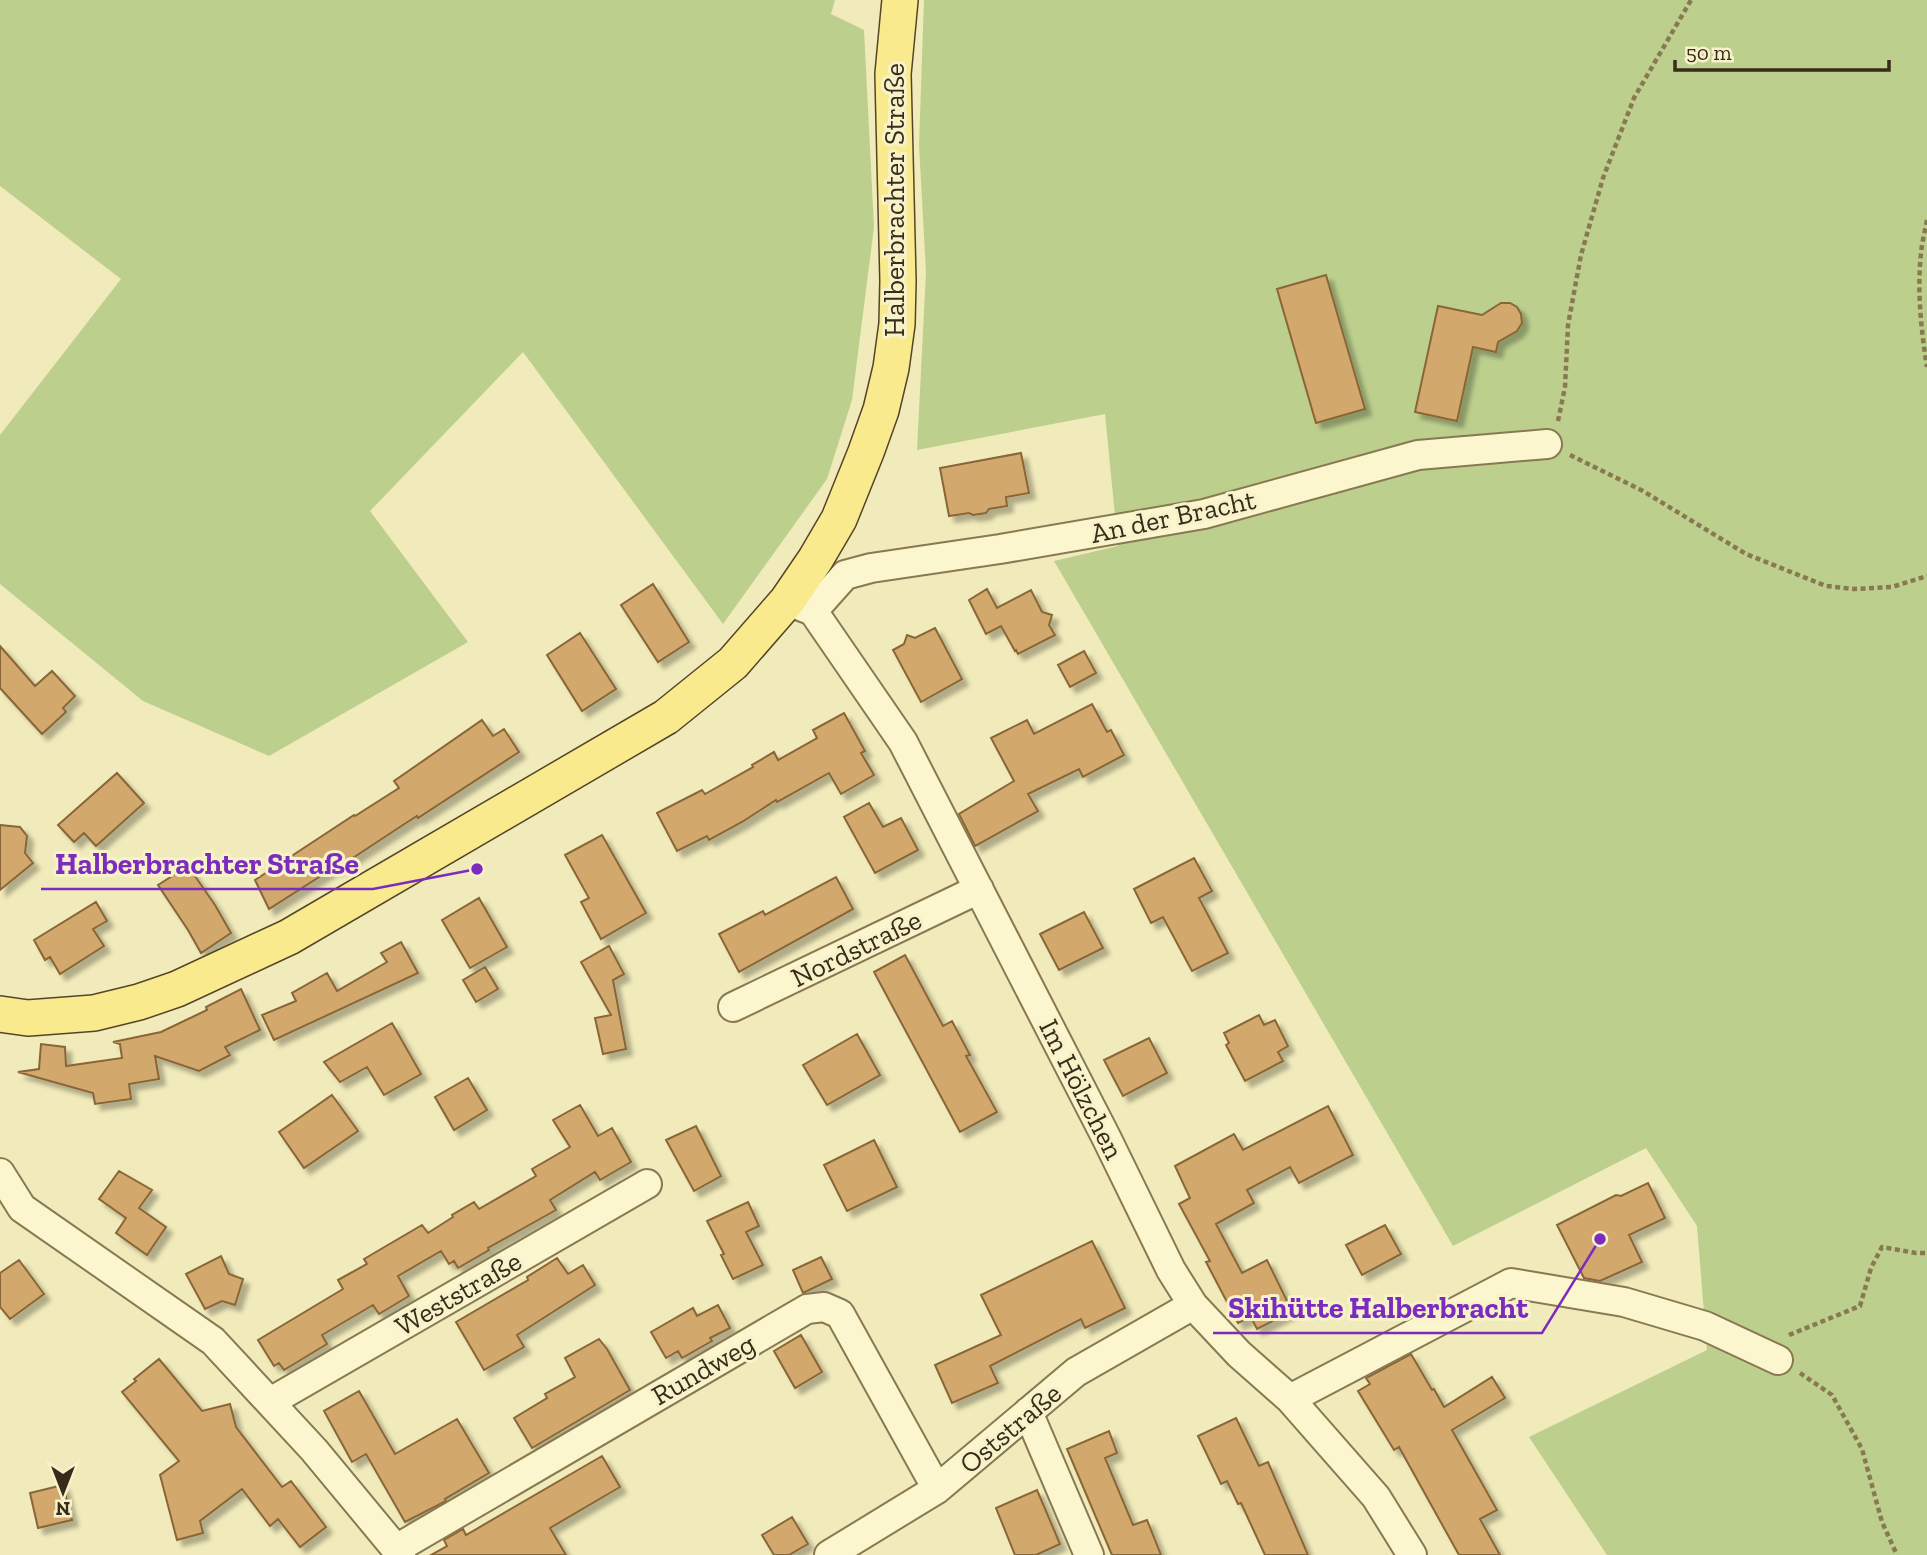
<svg xmlns="http://www.w3.org/2000/svg" width="1927" height="1555" viewBox="0 0 1927 1555" font-family="'Zilla Slab',serif">
  <style>
    .green { fill: #bccf8d }
    .building { fill: #d2a86c; stroke: #896637; stroke-width: 2; filter: url(#shadow) }
    .lines { fill: none; stroke-linecap: round; stroke-linejoin: round }
    .minor-casing { stroke: #887953; stroke-width: 32 }
    .major-casing { stroke: #554528; stroke-width: 38 }
    .path { stroke: #887953; stroke-width: 4.5; stroke-dasharray: 5 3.5; stroke-linecap: butt }
    .minor { stroke: #fbf6cd; stroke-width: 28 }
    .major { stroke: #f9ea8d; stroke-width: 35 }
    .labels { text-anchor: middle; stroke-width: 6; stroke-linejoin: round; paint-order: stroke }
    .street-label { font-size: 28px; fill: #362c19; stroke: #f8f2ca }
    .leader { fill: none; stroke: #7b2cbf; stroke-width: 2.5 }
    .callout-dot { fill: #7b2cbf; stroke: #f8f2ca; stroke-width: 2.5 }
    .callout-label { font-size: 30px; text-anchor: middle; font-weight: bold; fill: #7b2cbf; stroke: #f8f2ca; stroke-width: 6; stroke-linejoin: round; paint-order: stroke }
  </style>
  <defs>
    <filter id="shadow"><feDropShadow dx="6" dy="6" stdDeviation="2" flood-color="#0004"/></filter>
  </defs>
  <rect width="100%" height="100%" fill="#f1eaba"/>
  <path class="green" d="M 0,0 L 835,0 L 831,14 L 864,30 L 874,227 L 852,400 L 827,479 L 723,624 L 523,352 L 370,511 L 468,642 L 269,756 L 143,701 L 0,584 L 0,435 L 121,279 L 0,186 Z
    M 924,0 L 1927,0 L 1927,1555 L 1607,1555 L 1529,1437 L 1707,1350 L 1697,1226 L 1646,1148 L 1453,1246 L 1054,561 L 1118,546 L 1105,414 L 917,450 L 926,272 L 919,145 Z"/>
  <path class="building" d="M 1326,275 L 1365,409 L 1316,423 L 1277,289 Z
    M 1501,303 L 1510,303 L 1517,307 L 1521,314 L 1522,323 L 1517,331 L 1498,342 L 1496,352 L 1473,347 L 1457,421 L 1415,412 L 1438,306 L 1482,315 Z
    M 1021,453 L 1029,493 L 1006,497 L 1007,506 L 989,509 L 986,513 L 973,515 L 969,513 L 949,516 L 940,468 Z
    M 653,584 L 689,642 L 658,662 L 621,605 Z
    M 987,589 L 997,608 L 1031,590 L 1042,612 L 1052,615 L 1049,625 L 1055,635 L 1018,654 L 1016,650 L 1015,651 L 1001,626 L 986,634 L 969,600 Z
    M 935,628 L 962,679 L 921,702 L 893,650 L 904,644 L 907,635 L 915,638 Z
    M 580,633 L 616,689 L 582,711 L 547,655 Z
    M 0,646 L 35,686 L 52,671 L 75,696 L 63,708 L 66,712 L 42,734 L 0,688 Z
    M 1084,651 L 1096,673 L 1070,687 L 1058,665 Z
    M 1092,704 L 1107,732 L 1111,730 L 1124,755 L 1083,777 L 1079,769 L 1028,794 L 1038,811 L 975,846 L 959,814 L 1014,781 L 991,738 L 1027,720 L 1034,734 Z
    M 844,713 L 865,751 L 861,753 L 874,775 L 841,794 L 829,773 L 777,802 L 776,800 L 742,822 L 709,840 L 707,836 L 677,851 L 657,813 L 702,790 L 705,794 L 753,767 L 752,765 L 774,752 L 778,760 L 817,738 L 813,730 Z
    M 482,720 L 493,736 L 504,729 L 519,752 L 418,818 L 417,816 L 406,823 L 336,869 L 335,867 L 269,909 L 255,880 L 354,815 L 355,816 L 399,788 L 394,781 Z
    M 117,773 L 144,803 L 96,846 L 84,833 L 74,842 L 58,825 Z
    M 869,803 L 883,827 L 901,818 L 918,850 L 875,873 L 844,817 Z
    M 0,825 L 20,827 L 27,836 L 25,853 L 33,863 L 0,890 Z
    M 602,835 L 646,913 L 601,939 L 581,902 L 589,898 L 565,855 Z
    M 1194,858 L 1212,891 L 1199,898 L 1228,953 L 1192,971 L 1163,917 L 1151,923 L 1134,889 Z
    M 188,866 L 215,905 L 231,933 L 201,953 L 188,930 L 158,885 Z
    M 836,877 L 853,909 L 739,972 L 719,934 L 763,911 L 765,915 Z
    M 479,898 L 507,947 L 470,968 L 442,920 Z
    M 96,902 L 107,921 L 93,929 L 104,946 L 60,974 L 50,957 L 45,960 L 34,940 Z
    M 1084,912 L 1103,948 L 1059,970 L 1040,934 Z
    M 401,942 L 418,973 L 274,1040 L 262,1015 L 296,1001 L 292,993 L 327,973 L 337,991 L 387,962 L 381,953 Z
    M 609,946 L 624,974 L 613,980 L 626,1049 L 603,1054 L 595,1018 L 611,1015 L 581,962 Z
    M 905,955 L 943,1026 L 952,1021 L 970,1055 L 966,1056 L 997,1112 L 960,1132 L 874,972 Z
    M 485,967 L 498,989 L 476,1002 L 463,980 Z
    M 241,989 L 260,1030 L 225,1047 L 230,1055 L 199,1071 L 155,1056 L 159,1079 L 129,1084 L 131,1099 L 95,1104 L 93,1093 L 18,1072 L 39,1069 L 41,1044 L 65,1047 L 66,1066 L 122,1058 L 120,1044 L 113,1042 L 161,1032 L 207,1010 L 206,1007 Z
    M 1259,1015 L 1264,1025 L 1275,1020 L 1288,1046 L 1278,1052 L 1283,1061 L 1245,1081 L 1226,1045 L 1229,1043 L 1224,1033 Z
    M 392,1023 L 421,1074 L 384,1095 L 367,1067 L 340,1082 L 324,1062 Z
    M 857,1034 L 880,1075 L 827,1105 L 803,1065 Z
    M 1149,1038 L 1167,1073 L 1123,1096 L 1104,1060 Z
    M 468,1078 L 487,1110 L 454,1130 L 435,1097 Z
    M 332,1095 L 358,1131 L 304,1168 L 279,1132 Z
    M 580,1105 L 598,1136 L 612,1128 L 631,1162 L 600,1180 L 595,1172 L 550,1200 L 556,1210 L 488,1248 L 489,1250 L 458,1268 L 454,1261 L 449,1264 L 441,1251 L 398,1276 L 409,1296 L 379,1314 L 373,1305 L 322,1335 L 327,1344 L 284,1370 L 279,1363 L 274,1366 L 258,1340 L 343,1289 L 338,1280 L 367,1264 L 364,1259 L 422,1225 L 428,1233 L 453,1217 L 452,1215 L 474,1202 L 479,1209 L 536,1176 L 532,1169 L 570,1147 L 553,1120 Z
    M 1328,1106 L 1353,1155 L 1299,1183 L 1290,1167 L 1247,1190 L 1254,1203 L 1216,1224 L 1242,1273 L 1267,1260 L 1292,1311 L 1257,1329 L 1251,1317 L 1238,1323 L 1206,1262 L 1210,1261 L 1179,1204 L 1190,1198 L 1175,1166 L 1234,1134 L 1243,1150 Z
    M 696,1126 L 721,1176 L 694,1191 L 666,1140 Z
    M 874,1140 L 897,1187 L 847,1211 L 824,1165 Z
    M 119,1171 L 152,1190 L 139,1208 L 166,1227 L 147,1255 L 116,1233 L 126,1218 L 99,1199 Z
    M 1648,1183 L 1665,1218 L 1629,1235 L 1642,1262 L 1600,1281 L 1584,1278 L 1557,1225 L 1616,1195 L 1621,1196 Z
    M 748,1202 L 759,1226 L 746,1232 L 763,1265 L 733,1279 L 721,1255 L 724,1254 L 707,1221 Z
    M 1385,1225 L 1401,1254 L 1362,1275 L 1346,1245 Z
    M 1092,1241 L 1125,1308 L 1085,1328 L 1081,1319 L 990,1366 L 998,1383 L 952,1403 L 935,1365 L 1001,1335 L 981,1295 Z
    M 221,1256 L 229,1274 L 243,1279 L 235,1305 L 222,1301 L 205,1309 L 186,1274 Z
    M 821,1257 L 832,1279 L 803,1293 L 793,1270 Z
    M 557,1258 L 568,1274 L 583,1265 L 595,1285 L 517,1335 L 524,1347 L 484,1370 L 456,1322 L 528,1280 L 527,1277 Z
    M 19,1260 L 44,1294 L 10,1319 L 0,1307 L 0,1273 Z
    M 718,1305 L 730,1328 L 710,1338 L 712,1341 L 682,1358 L 678,1351 L 666,1358 L 651,1332 L 693,1308 L 697,1316 Z
    M 801,1335 L 822,1372 L 795,1388 L 774,1351 Z
    M 599,1339 L 607,1349 L 630,1390 L 532,1448 L 514,1418 L 547,1398 L 545,1394 L 575,1377 L 565,1358 Z
    M 1411,1354 L 1432,1390 L 1434,1389 L 1444,1407 L 1492,1377 L 1505,1398 L 1452,1430 L 1497,1510 L 1480,1519 L 1500,1555 L 1459,1555 L 1399,1447 L 1394,1450 L 1358,1391 L 1370,1384 L 1366,1378 Z
    M 159,1359 L 202,1411 L 230,1404 L 236,1427 L 282,1487 L 291,1481 L 326,1527 L 300,1547 L 278,1519 L 270,1526 L 242,1489 L 200,1521 L 203,1533 L 177,1540 L 160,1475 L 179,1461 L 122,1392 L 136,1381 L 134,1379 Z
    M 359,1391 L 395,1454 L 457,1419 L 489,1473 L 445,1499 L 446,1501 L 405,1522 L 366,1454 L 352,1462 L 324,1411 Z
    M 1236,1418 L 1259,1466 L 1268,1462 L 1308,1555 L 1265,1555 L 1241,1503 L 1238,1504 L 1227,1481 L 1221,1484 L 1198,1436 Z
    M 1109,1431 L 1117,1453 L 1105,1458 L 1133,1525 L 1147,1520 L 1161,1555 L 1112,1555 L 1092,1508 L 1067,1449 Z
    M 602,1456 L 620,1487 L 550,1528 L 566,1555 L 431,1555 L 447,1546 L 444,1540 L 463,1529 L 466,1535 Z
    M 63,1485 L 72,1520 L 38,1528 L 30,1493 Z
    M 1037,1490 L 1060,1544 L 1036,1555 L 1015,1555 L 996,1508 Z
    M 792,1517 L 808,1544 L 789,1555 L 774,1555 L 762,1535 Z"/>
  <g class="lines">
    <g class="minor-casing">
      <path id="minor" d="M 787,601 L 813,611 L 903,742 L 1106,1137 L 1171,1270 L 1193,1305 L 1239,1354 L 1290,1399 L 1376,1497 L 1412,1555
        M 813,611 L 845,575 L 871,568 L 1000,549 L 1204,514 L 1418,455 L 1547,444
        M 733,1007 L 979,889
        M 0,1173 L 22,1208 L 213,1341 L 314,1450 L 401,1555
        M 1290,1399 L 1511,1283 L 1624,1302 L 1705,1326 L 1778,1360
        M 270,1402 L 647,1184
        M 1028,1412 L 1089,1555
        M 396,1549 L 807,1309 L 824,1307 L 840,1314 L 937,1489
        M 829,1555 L 937,1489 L 1076,1372 L 1193,1305"/>
    </g>
    <g class="major-casing">
      <path id="major" d="M 0,1014 L 28,1018 L 94,1013 L 139,1002 L 177,989 L 289,937 L 666,717 L 733,663 L 787,601 L 815,560 L 839,519 L 866,452 L 881,410 L 891,368 L 897,324 L 898,281 L 893,74 L 900,0"/>
    </g>
    <path class="path" d="M 1927,220 C 1925,231 1922,242 1921,253 C 1917,290 1921,330 1927,367
      M 1558,421 L 1565,387 L 1568,325 L 1581,255 L 1603,178 L 1634,98 L 1691,0
      M 1570,455 L 1643,491 L 1746,554 L 1826,586 L 1854,589 L 1892,587 L 1927,576
      M 1789,1335 L 1860,1306 L 1871,1268 L 1882,1247 L 1916,1253 L 1927,1253
      M 1800,1373 L 1832,1395 L 1862,1449 L 1882,1522 L 1897,1555"/>
    <use href="#minor" class="minor"/>
    <use href="#major" class="major"/>
  </g>
  <g class="labels">
    <g class="street-label">
      <text transform="translate(894 200) rotate(-90)" y="10">Halberbrachter Straße</text>
      <text transform="translate(1173 516) rotate(-12)" y="10">An der Bracht</text>
      <text transform="translate(856 948) rotate(-26)" y="10">Nordstraße</text>
      <text transform="translate(1082 1089) rotate(63)" y="10">Im Hölzchen</text>
      <text transform="translate(458 1293) rotate(-30)" y="10">Weststraße</text>
      <text transform="translate(703 1369) rotate(-30)" y="10">Rundweg</text>
      <text transform="translate(1010 1428) rotate(-40)" y="10">Oststraße</text>
    </g>
  </g>
  <path class="leader" d="M477 869L373 889H41M1600 1239L1542 1333H1213"/>
  <g class="callout-dot">
    <circle cx="477" cy="869" r="7"/>
    <circle cx="1600" cy="1239" r="7"/>
  </g>
  <g class="callout-label">
    <text x="207" y="874">Halberbrachter Straße</text>
    <text x="1378" y="1318">Skihütte Halberbracht</text>
  </g>
  <g transform="translate(63 1492) rotate(180)" stroke="#f8f2ca" stroke-width="5" paint-order="stroke">
  <path d="M0-5L12 26L0 18L-12 26Z" fill="#362c19"/>
  <text y="-10" font-size="19" font-weight="bold" text-anchor="middle" fill="#362c19">N</text>
  </g>
  <path d="M1675 60v10h214v-10" fill="none" stroke="#362c19" stroke-width="3.5"/>
  <text x="1686" y="60" font-size="21" fill="#362c19" stroke="#f8f2ca" stroke-width="5" paint-order="stroke">50 m</text>
</svg>
